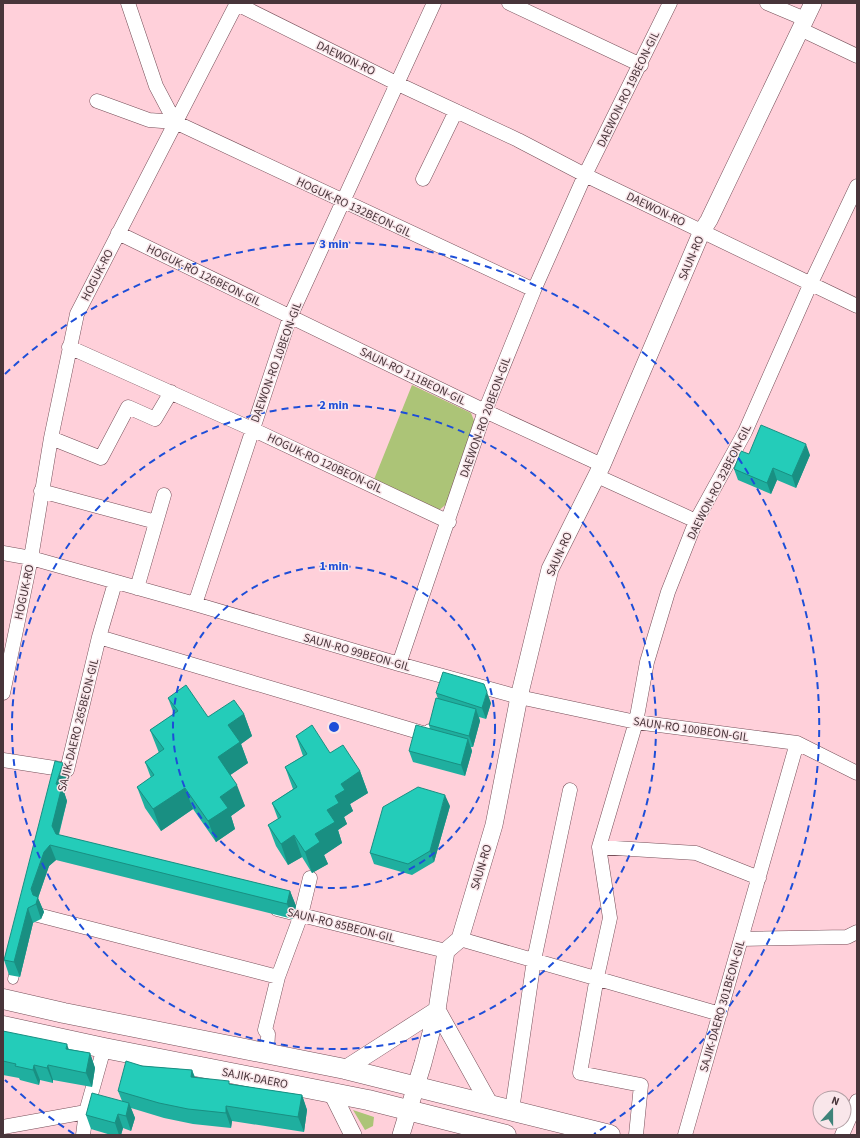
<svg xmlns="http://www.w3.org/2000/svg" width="860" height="1138" viewBox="0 0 860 1138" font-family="'Source Sans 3',sans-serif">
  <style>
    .green { fill: #acc477 }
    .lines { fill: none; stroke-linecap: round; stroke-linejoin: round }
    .pedestrian-casing { stroke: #764f59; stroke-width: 11 }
    .minor-casing { stroke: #764f59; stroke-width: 15 }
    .tertiary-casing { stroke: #764f59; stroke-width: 18 }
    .secondary-casing { stroke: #764f59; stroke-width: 21 }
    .pedestrian { stroke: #fff; stroke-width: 10 }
    .minor { stroke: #fff; stroke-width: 14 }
    .tertiary { stroke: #fff; stroke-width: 17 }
    .secondary { stroke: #fff; stroke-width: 20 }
    .wall { fill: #1faf9f }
    .shaded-wall { fill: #198f82 }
    .building { fill: #24ccb9; stroke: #198f82 }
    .ring { fill: none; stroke: #1d4ed8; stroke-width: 2; stroke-dasharray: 7 5 }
    .labels { text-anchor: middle; stroke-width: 3; stroke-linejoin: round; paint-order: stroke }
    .street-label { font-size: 12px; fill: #48353a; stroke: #f9e6ea }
    .centre { fill: #1d4ed8; stroke: #f9e6ea; stroke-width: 2 }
    .ring-label { font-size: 12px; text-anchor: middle; font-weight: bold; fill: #1d4ed8; stroke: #f9e6ea; stroke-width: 3; stroke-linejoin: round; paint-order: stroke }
  </style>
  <rect width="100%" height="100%" fill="#ffd0da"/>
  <path class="green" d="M 412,385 L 471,413 L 475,423 L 449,502 L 438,511 L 373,482 Z
    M 353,1110 L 374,1117 L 373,1126 L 365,1130 Z"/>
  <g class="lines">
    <g class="pedestrian-casing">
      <path id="pedestrian" d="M 13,979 L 17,964"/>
    </g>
    <g class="minor-casing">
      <path id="minor" d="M 128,3 L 156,86 L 175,122
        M 509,3 L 641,65
        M 767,3 L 805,19
        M 237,4 L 398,84 L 518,140 L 585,175 L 857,306
        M 800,29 L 857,56
        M 97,101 L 149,120 L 175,122 L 534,290
        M 423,179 L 456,111
        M 118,233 L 485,411 L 602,465
        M 69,347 L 252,429 L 449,522
        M 51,438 L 101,458 L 128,407 L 155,419 L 171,392
        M 597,476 L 696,521
        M 41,491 L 156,522
        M 3,553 L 31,558 L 195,604 L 399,664 L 519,697 L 636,722 L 797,743 L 857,773
        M 137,588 L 164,495
        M 195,604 L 290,317 L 434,3
        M 99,637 L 429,735 L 430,731
        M 399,664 L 485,411 L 534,290 L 585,175 L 670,3
        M 3,693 L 31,558 L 51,438 L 77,314 L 237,3
        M 3,760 L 67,770 L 99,637 L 115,583
        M 599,847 L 696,853 L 759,878
        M 277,909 L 446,951
        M 30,913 L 278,977
        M 460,939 L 720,1014
        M 741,939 L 847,937 L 857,932
        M 267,1053 L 268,1034 L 265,1030 L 278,977 L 301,915 L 310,878
        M 512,1110 L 534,960 L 570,790
        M 3,1127 L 86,1112 L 104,1048
        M 83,1135 L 86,1112
        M 636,1135 L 641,1085 L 580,1073 L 597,977 L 610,918 L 599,847 L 636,722 L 647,662 L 668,592 L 696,521 L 745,432 L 810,285 L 857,186
        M 685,1135 L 797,743
        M 842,1135 L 857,1101"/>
    </g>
    <g class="tertiary-casing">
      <path id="tertiary" d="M 437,1010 L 490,1105
        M 345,1069 L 437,1010
        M 332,1093 L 353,1135
        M 401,1135 L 423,1063 L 437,1010 L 446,951 L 460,939 L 494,825 L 519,697 L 550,569 L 602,465 L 702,231 L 709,220 L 813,3"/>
    </g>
    <g class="secondary-casing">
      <path id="secondary" d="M 3,999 L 64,1013 L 345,1069 L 610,1135
        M 3,1026 L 104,1048 L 368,1100 L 506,1135"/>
    </g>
    <use href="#pedestrian" class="pedestrian"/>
    <use href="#minor" class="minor"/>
    <use href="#tertiary" class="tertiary"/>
    <use href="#secondary" class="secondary"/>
  </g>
  <path class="wall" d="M 749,454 L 810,455 L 796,488 L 777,480 L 771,494 L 738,480 L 734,469 Z
    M 436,693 L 491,703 L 486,719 L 479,717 L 480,721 L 473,747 L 471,747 L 472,751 L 465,776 L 413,762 L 409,751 L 430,729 L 429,725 L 438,699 Z
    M 168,698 L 208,717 L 244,714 L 252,736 L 241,744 L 248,763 L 230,775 L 245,806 L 231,816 L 235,829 L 216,842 L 193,809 L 161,831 L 145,808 L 137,787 L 151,778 L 145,762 L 159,753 L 150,730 L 174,714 Z
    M 296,736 L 330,753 L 360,771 L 368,793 L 350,804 L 353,811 L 344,817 L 347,824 L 338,830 L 342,843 L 324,855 L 328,864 L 312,873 L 302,857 L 288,865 L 276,846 L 268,825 L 278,819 L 272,803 L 293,789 L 285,767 L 303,756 Z
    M 68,778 L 64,792 L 67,801 L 59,835 L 290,891 L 296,906 L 293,919 L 56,860 L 49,866 L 38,898 L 44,912 L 41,919 L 33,923 L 20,977 L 9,975 L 4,960 Z
    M 450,806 L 434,862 L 412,875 L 374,864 L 370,853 Z
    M 3,1031 L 69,1049 L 90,1053 L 95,1068 L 92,1087 L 53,1080 L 53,1083 L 40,1080 L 39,1085 L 20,1080 L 19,1078 L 3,1075 Z
    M 142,1066 L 192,1070 L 195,1077 L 230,1084 L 302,1095 L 307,1110 L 304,1132 L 232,1121 L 231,1128 L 193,1124 L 164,1118 L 131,1108 L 135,1118 L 131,1131 L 123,1128 L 121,1135 L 111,1135 L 91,1129 L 86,1115 L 122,1101 L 118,1091 Z"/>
  <path class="shaded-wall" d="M 806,444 L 810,455 L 796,488 L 792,476 Z
    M 773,468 L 777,480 L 771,494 L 767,483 Z
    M 487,692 L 491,703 L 486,719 L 482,708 Z
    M 476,709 L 480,721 L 473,747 L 469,736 Z
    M 244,714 L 252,736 L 241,744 L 248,763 L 226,778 L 218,757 L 228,725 Z
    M 468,739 L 472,751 L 465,776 L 461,765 Z
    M 63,763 L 68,778 L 64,792 L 67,801 L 57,840 L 52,826 L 56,784 Z
    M 360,771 L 368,793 L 350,804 L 353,811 L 344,817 L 347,824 L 338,830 L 342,843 L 324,855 L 328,864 L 312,873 L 305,852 L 315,834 L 341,784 Z
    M 237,785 L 245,806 L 231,816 L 235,829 L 216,842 L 208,821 L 220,797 Z
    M 185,788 L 193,809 L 161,831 L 153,809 Z
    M 445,795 L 450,806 L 434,862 L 430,851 Z
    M 294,835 L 302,857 L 288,865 L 281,844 Z
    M 50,845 L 56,860 L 49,866 L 38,898 L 44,912 L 41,919 L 31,889 L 44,852 Z
    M 290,891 L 296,906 L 293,919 L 287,904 Z
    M 28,908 L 33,923 L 20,977 L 14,962 Z
    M 67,1044 L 72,1059 L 66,1049 Z
    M 90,1053 L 95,1068 L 92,1087 L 86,1073 Z
    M 34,1065 L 40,1080 L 39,1085 L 33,1070 Z
    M 48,1065 L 53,1080 L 53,1083 L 47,1068 Z
    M 192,1070 L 197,1085 L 191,1077 Z
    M 302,1095 L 307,1110 L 304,1132 L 298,1117 Z
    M 129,1103 L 135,1118 L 131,1131 L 126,1116 Z
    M 226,1106 L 232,1121 L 231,1128 L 226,1113 Z
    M 118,1114 L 123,1128 L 121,1135 L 119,1135 L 115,1123 Z"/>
  <path class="building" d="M 761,425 L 806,444 L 792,476 L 773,468 L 767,483 L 734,469 L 741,451 L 749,454 Z
    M 443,672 L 484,684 L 487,692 L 482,708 L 436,693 Z
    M 186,685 L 208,717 L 234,700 L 244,714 L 228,725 L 240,742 L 218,757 L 237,785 L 220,797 L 228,808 L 208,821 L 185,788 L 153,809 L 137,787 L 154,775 L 145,762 L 164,749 L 150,730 L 178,711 L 168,698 Z
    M 436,698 L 476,709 L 469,736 L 429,725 Z
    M 312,725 L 330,753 L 343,745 L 360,771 L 341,784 L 345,790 L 335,796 L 339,803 L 327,810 L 335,822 L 315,834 L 320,842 L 305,852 L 294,835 L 281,844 L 268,825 L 281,817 L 272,803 L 297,787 L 285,767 L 307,754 L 296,736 Z
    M 416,725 L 468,739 L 461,765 L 409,751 Z
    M 55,761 L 63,763 L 56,784 L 62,786 L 52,826 L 56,834 L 290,891 L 287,904 L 50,845 L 44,852 L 31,889 L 33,895 L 38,897 L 36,904 L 28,908 L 14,962 L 4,960 Z
    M 418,787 L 445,795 L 430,851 L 408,864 L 370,853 L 383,807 Z
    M 3,1031 L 67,1044 L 66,1049 L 90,1053 L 86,1073 L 48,1065 L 47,1068 L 34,1065 L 33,1070 L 15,1066 L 16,1064 L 3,1061 Z
    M 126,1061 L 142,1066 L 192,1070 L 191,1077 L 229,1081 L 229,1084 L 302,1095 L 298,1117 L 226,1106 L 226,1113 L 188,1109 L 159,1103 L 118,1091 Z
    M 92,1093 L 129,1103 L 126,1116 L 118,1114 L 115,1123 L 86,1115 Z"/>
  <g class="ring">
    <circle cx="334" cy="727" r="161"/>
    <circle cx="334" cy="727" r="322"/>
    <path d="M74 1134A483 483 0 0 1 5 1080M5 374A483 483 0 1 1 594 1134"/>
  </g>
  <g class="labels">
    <g class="street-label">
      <text transform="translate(346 58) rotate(26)" y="4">DAEWON-RO</text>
      <text transform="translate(628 89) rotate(-64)" y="4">DAEWON-RO 19BEON-GIL</text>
      <text transform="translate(354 207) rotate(25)" y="4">HOGUK-RO 132BEON-GIL</text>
      <text transform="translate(656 209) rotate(26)" y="4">DAEWON-RO</text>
      <text transform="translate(691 258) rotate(-67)" y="4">SAUN-RO</text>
      <text transform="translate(97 275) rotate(-63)" y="4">HOGUK-RO</text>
      <text transform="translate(204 275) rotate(26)" y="4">HOGUK-RO 126BEON-GIL</text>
      <text transform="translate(276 362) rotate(-70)" y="4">DAEWON-RO 10BEON-GIL</text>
      <text transform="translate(413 376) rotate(26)" y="4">SAUN-RO 111BEON-GIL</text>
      <text transform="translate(485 417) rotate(-70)" y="4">DAEWON-RO 20BEON-GIL</text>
      <text transform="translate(325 463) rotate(25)" y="4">HOGUK-RO 120BEON-GIL</text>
      <text transform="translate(719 482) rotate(-63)" y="4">DAEWON-RO 32BEON-GIL</text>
      <text transform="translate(559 554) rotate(-66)" y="4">SAUN-RO</text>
      <text transform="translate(24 592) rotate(-78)" y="4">HOGUK-RO</text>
      <text transform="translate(357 652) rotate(16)" y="4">SAUN-RO 99BEON-GIL</text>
      <text transform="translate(78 725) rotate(-76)" y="4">SAJIK-DAERO 265BEON-GIL</text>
      <text transform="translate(691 729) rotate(8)" y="4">SAUN-RO 100BEON-GIL</text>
      <text transform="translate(481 867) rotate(-73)" y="4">SAUN-RO</text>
      <text transform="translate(341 925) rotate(14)" y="4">SAUN-RO 85BEON-GIL</text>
      <text transform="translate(722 1006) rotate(-74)" y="4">SAJIK-DAERO 301BEON-GIL</text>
      <text transform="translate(255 1078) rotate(11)" y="4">SAJIK-DAERO</text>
    </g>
  </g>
  <circle cx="334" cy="727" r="6" class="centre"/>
  <g class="ring-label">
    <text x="334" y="248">3 min</text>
    <text x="334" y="409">2 min</text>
    <text x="334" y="570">1 min</text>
  </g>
  <rect width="860" height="1138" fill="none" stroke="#48353a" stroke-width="8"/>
  <g transform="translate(832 1110) rotate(21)"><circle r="19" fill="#f9e6ea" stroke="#b29fa4"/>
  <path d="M0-3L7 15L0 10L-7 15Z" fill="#3e8379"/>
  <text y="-6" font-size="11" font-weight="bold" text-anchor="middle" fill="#48353a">N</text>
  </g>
</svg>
